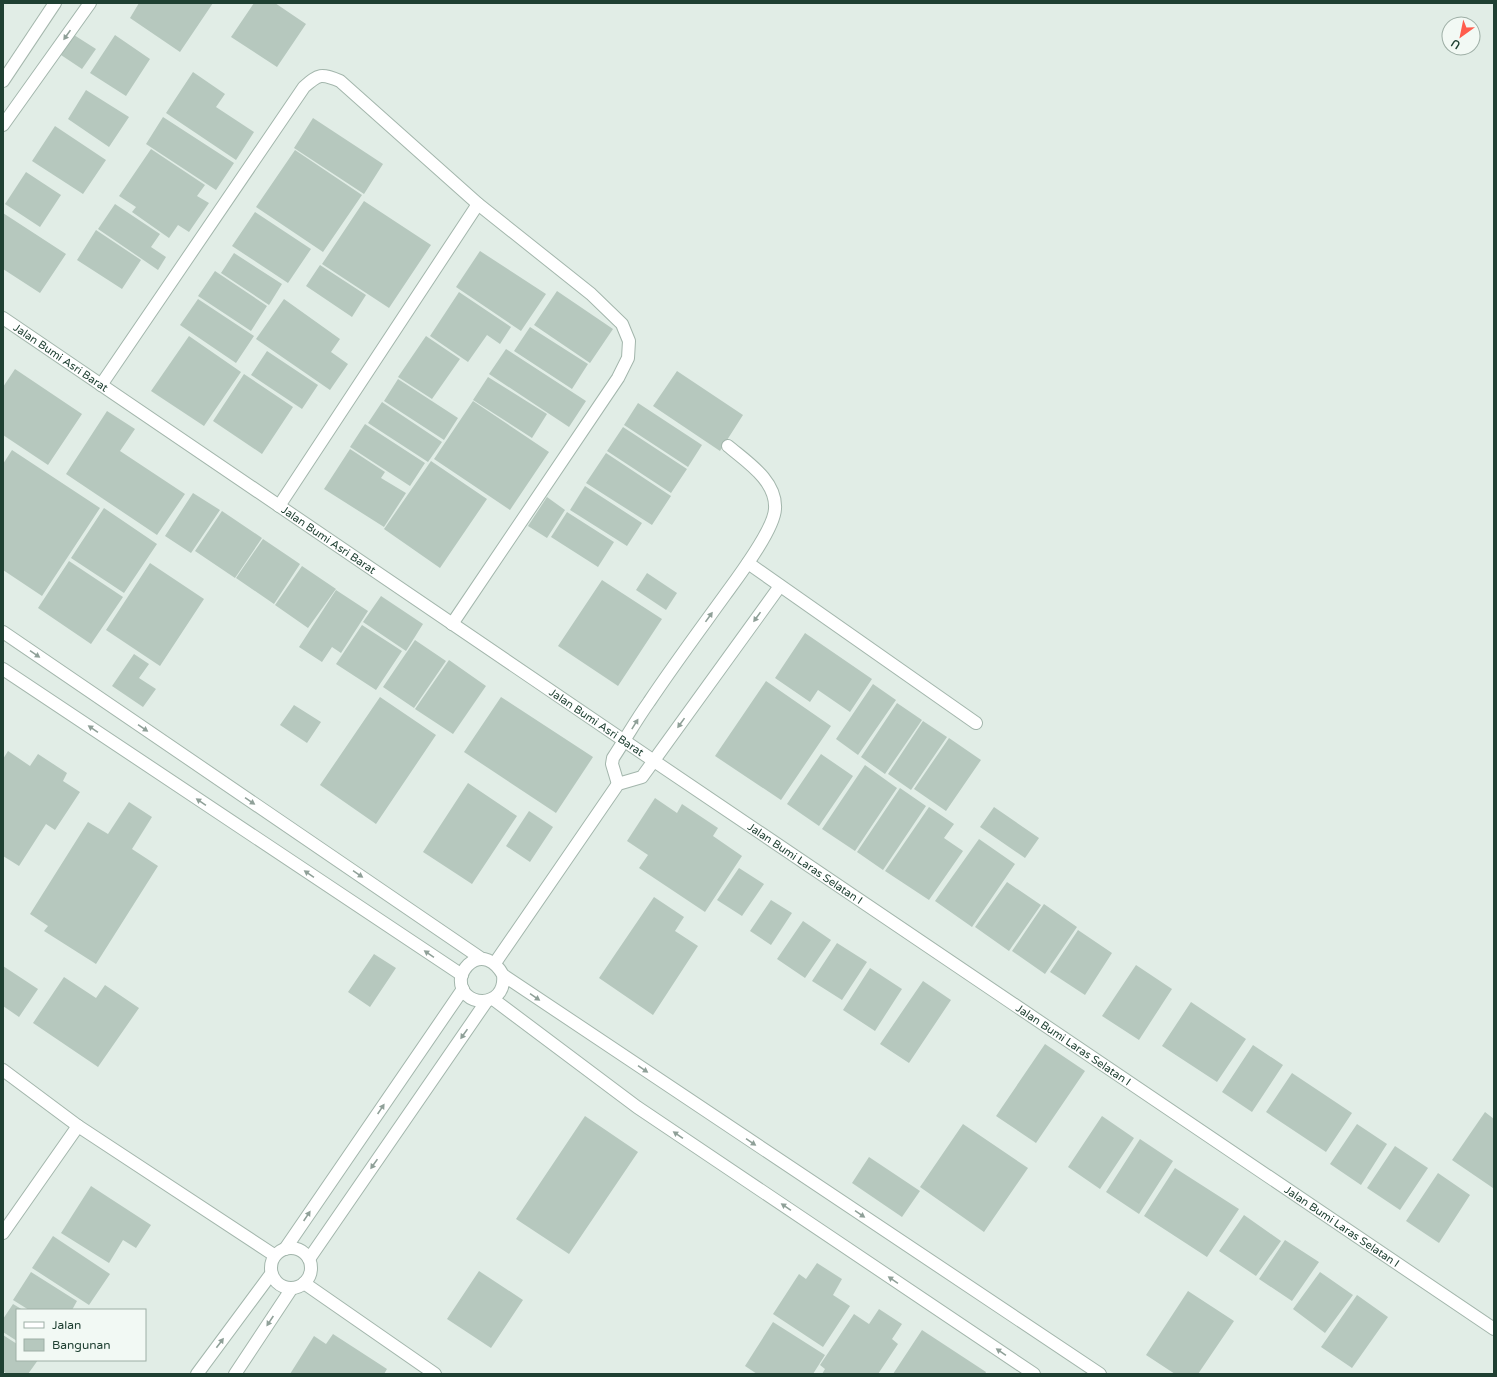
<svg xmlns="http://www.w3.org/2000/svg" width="1497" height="1377" viewBox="0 0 1497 1377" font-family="'Varela Round',sans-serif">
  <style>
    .building { fill: #b6c8be }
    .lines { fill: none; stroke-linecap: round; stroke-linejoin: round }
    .minor-casing { stroke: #a3b6ac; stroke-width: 14 }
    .minor { stroke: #fff; stroke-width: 12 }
    .oneway { fill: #8fa098 }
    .labels { text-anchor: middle; stroke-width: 3.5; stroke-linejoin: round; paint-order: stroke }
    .street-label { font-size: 11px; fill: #1f4032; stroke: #f2f9f4 }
  </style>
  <rect width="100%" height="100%" fill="#e1ede6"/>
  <path class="building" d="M 139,3 L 213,3 L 180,52 L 130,18 Z
    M 254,3 L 275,3 L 306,24 L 277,67 L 231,37 Z
    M 74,35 L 96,49 L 82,69 L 61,55 Z
    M 115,35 L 150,59 L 126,96 L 90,73 Z
    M 193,72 L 225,94 L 216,107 L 254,132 L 236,160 L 166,113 Z
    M 86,90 L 129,117 L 109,147 L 68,119 Z
    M 163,117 L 234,163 L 216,190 L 146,144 Z
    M 313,118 L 383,164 L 364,194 L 294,148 Z
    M 55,126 L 106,160 L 83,194 L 32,161 Z
    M 151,149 L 205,185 L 197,196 L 209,203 L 189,232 L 178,225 L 169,238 L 132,212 L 136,207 L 119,196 Z
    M 295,150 L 362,195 L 323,252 L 256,207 Z
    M 26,172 L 61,195 L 40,227 L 5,204 Z
    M 364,201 L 431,245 L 389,308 L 322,264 Z
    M 115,204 L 160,234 L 151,247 L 166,257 L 158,270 L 98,229 Z
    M 255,212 L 311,249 L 288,283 L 232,246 Z
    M 3,213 L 66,254 L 40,293 L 3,269 Z
    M 96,230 L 141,260 L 122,289 L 77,260 Z
    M 480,251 L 546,294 L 521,331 L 456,287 Z
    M 234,253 L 282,284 L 269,305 L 221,273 Z
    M 320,265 L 366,295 L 352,317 L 306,286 Z
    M 215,271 L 267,306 L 251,331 L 198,296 Z
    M 557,291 L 613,329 L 590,363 L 534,325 Z
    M 459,292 L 511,327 L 500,344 L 487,335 L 468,362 L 430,336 Z
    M 198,299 L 254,336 L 236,363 L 180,325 Z
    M 284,299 L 340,339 L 331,352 L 348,364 L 330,390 L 256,339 Z
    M 530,327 L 588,364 L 572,389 L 514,351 Z
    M 189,336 L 241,372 L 204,426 L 151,391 Z
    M 426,336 L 460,359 L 432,399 L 398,377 Z
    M 506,349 L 586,401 L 569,427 L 489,374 Z
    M 267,351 L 318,385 L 302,409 L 251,375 Z
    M 15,369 L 82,414 L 48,465 L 3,435 L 3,387 Z
    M 677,371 L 743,415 L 720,451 L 653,406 Z
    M 244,374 L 293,407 L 262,454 L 213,421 Z
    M 488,377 L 547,414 L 532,438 L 473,400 Z
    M 398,379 L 458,418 L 444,440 L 384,401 Z
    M 473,401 L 549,452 L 510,510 L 434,459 Z
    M 382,402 L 442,442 L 428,462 L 368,423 Z
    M 638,403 L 702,445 L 688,467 L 624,425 Z
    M 107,411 L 135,429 L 120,451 L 185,494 L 157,535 L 66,474 Z
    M 365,424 L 425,463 L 410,486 L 350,447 Z
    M 623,427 L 687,469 L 671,493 L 607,451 Z
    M 350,449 L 385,472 L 381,478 L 406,493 L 384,527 L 324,489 Z
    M 12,450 L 100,508 L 42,596 L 3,570 L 3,464 Z
    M 606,453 L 671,496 L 652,525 L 586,483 Z
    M 431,461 L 487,499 L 440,568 L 384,529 Z
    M 585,486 L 642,523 L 627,546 L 570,510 Z
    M 193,493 L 220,510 L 191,553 L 165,536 Z
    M 547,497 L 565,510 L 547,538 L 528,526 Z
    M 104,508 L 157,544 L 124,593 L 71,558 Z
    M 222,511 L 262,538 L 235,578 L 195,551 Z
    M 567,512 L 614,542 L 598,567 L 551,537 Z
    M 263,539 L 300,564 L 274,604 L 236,578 Z
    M 69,561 L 123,597 L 91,644 L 38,608 Z
    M 150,563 L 204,599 L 160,666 L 106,630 Z
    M 302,566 L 336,589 L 308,628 L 275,605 Z
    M 647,573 L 677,593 L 666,610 L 636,590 Z
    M 602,580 L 662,619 L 618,686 L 558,646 Z
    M 336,590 L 368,611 L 341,653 L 332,647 L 322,662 L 299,647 Z
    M 381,596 L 423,624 L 406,651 L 363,622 Z
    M 362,625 L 402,651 L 376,690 L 336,664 Z
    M 805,633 L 872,679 L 850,712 L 818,690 L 810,702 L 775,678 Z
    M 415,640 L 446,661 L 414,708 L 383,687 Z
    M 134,654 L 149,664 L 139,678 L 156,689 L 143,707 L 112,686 Z
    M 449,660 L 486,686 L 453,734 L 415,709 Z
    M 766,681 L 831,726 L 781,800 L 715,756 Z
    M 873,684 L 896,700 L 858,755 L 836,739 Z
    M 380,697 L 436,735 L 376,824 L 320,785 Z
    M 501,697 L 593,757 L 556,813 L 464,752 Z
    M 897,703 L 922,720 L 885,774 L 861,757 Z
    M 294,705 L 321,722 L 307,743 L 280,725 Z
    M 923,721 L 947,737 L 911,790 L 888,774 Z
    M 949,738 L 981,760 L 946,811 L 914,789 Z
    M 8,751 L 30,766 L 38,754 L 67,773 L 63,781 L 80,792 L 55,830 L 46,824 L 19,866 L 3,856 L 3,759 Z
    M 821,754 L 853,776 L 819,826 L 787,804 Z
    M 865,765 L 897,788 L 855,851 L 822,829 Z
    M 468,783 L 517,816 L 472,884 L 423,852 Z
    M 900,788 L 926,806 L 883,870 L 857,852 Z
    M 655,798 L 677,813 L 682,804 L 718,828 L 713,836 L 742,856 L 705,912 L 639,868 L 648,855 L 627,841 Z
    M 129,802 L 152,817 L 132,849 L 158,866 L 96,964 L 44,931 L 48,926 L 30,914 L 88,822 L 108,834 Z
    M 929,807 L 954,824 L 944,838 L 963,851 L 929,900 L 885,871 Z
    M 994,807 L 1039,838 L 1025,858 L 980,827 Z
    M 529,811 L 553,827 L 530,862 L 506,846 Z
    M 979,839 L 1015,864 L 972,927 L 935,901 Z
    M 739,868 L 764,884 L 742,916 L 717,900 Z
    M 1007,882 L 1041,905 L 1009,951 L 975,927 Z
    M 654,897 L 684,917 L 675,931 L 698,946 L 653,1015 L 599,978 Z
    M 771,900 L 792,913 L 771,945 L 750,931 Z
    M 1044,904 L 1077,927 L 1045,974 L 1012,951 Z
    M 803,921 L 831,940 L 805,978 L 777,959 Z
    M 1078,930 L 1112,953 L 1085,995 L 1050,972 Z
    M 837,943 L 867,962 L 842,1000 L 812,981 Z
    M 374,954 L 396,968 L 370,1007 L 348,992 Z
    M 1136,965 L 1172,989 L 1139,1040 L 1102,1016 Z
    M 3,966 L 38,989 L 19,1017 L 3,1006 Z
    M 870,968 L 902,989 L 875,1031 L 843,1010 Z
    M 64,977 L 96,998 L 105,985 L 139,1008 L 98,1067 L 33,1023 Z
    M 923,981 L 951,1000 L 909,1063 L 880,1044 Z
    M 1191,1002 L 1246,1039 L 1217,1082 L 1162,1046 Z
    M 1045,1044 L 1085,1071 L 1036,1143 L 996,1116 Z
    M 1253,1045 L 1283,1065 L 1252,1112 L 1222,1092 Z
    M 1292,1073 L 1352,1113 L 1326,1152 L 1266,1112 Z
    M 1485,1112 L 1494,1119 L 1494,1187 L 1493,1188 L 1452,1160 Z
    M 585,1116 L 638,1152 L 569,1254 L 516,1219 Z
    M 1102,1116 L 1134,1138 L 1100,1189 L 1068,1167 Z
    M 963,1124 L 1028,1168 L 984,1232 L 920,1187 Z
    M 1357,1124 L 1387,1144 L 1361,1185 L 1330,1164 Z
    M 1140,1139 L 1173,1161 L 1139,1214 L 1106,1192 Z
    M 1395,1146 L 1428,1168 L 1400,1210 L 1367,1188 Z
    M 869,1157 L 920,1191 L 902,1217 L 852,1183 Z
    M 1175,1168 L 1239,1209 L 1207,1257 L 1144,1216 Z
    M 1438,1173 L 1470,1195 L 1439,1243 L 1406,1221 Z
    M 91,1186 L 151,1225 L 136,1248 L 123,1240 L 109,1263 L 61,1233 Z
    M 1244,1215 L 1281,1241 L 1256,1276 L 1219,1251 Z
    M 53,1236 L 110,1274 L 89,1305 L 32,1268 Z
    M 1285,1240 L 1319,1262 L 1292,1301 L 1259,1279 Z
    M 817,1263 L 842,1279 L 833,1295 L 850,1306 L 823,1347 L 773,1314 L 799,1274 L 806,1279 Z
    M 479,1271 L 523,1300 L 491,1348 L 447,1319 Z
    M 31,1272 L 77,1301 L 72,1310 L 29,1310 L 13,1300 Z
    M 1320,1272 L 1353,1295 L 1325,1333 L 1293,1309 Z
    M 1188,1291 L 1234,1321 L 1198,1374 L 1175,1374 L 1146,1355 Z
    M 1357,1295 L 1388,1317 L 1352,1368 L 1321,1347 Z
    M 13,1304 L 23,1310 L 17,1310 L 17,1341 L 3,1332 L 3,1319 Z
    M 879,1309 L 902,1324 L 892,1339 L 898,1344 L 878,1374 L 822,1374 L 825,1369 L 820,1365 L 854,1314 L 869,1324 Z
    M 773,1322 L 825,1355 L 813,1374 L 757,1374 L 745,1366 Z
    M 922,1330 L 986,1372 L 985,1374 L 893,1374 Z
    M 333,1334 L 387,1369 L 384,1374 L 290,1374 L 314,1336 L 326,1344 Z
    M 3,1335 L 17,1344 L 17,1360 L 38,1360 L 28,1374 L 7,1374 L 3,1371 Z"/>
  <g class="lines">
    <g class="minor-casing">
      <g id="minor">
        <path d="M 3,81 L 55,3"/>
        <path d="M 3,125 L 90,3"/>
        <path id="s1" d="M 3,318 L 654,761 L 1494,1329"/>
        <path d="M 101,385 L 304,87 C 319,74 321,73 340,81 L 478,204 L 591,294 L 622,324 L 629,341 L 628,358 L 618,378 L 452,624"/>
        <path d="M 279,506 L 478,204"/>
        <path d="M 748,563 L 976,723"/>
        <path d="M 3,632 L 482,959"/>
        <path d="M 3,669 L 462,975"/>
        <path d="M 618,784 L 612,764 L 613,758 C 625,740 636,720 649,702 C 673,666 699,631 725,595 C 738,577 774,530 775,509 C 777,481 747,462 728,446"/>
        <path d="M 495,963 L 618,784 L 642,777 L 780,586"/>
        <path d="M 503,975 C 507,1010 458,1008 461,978 C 462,973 465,968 468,965 C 482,952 496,962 503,975 L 1100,1374"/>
        <path d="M 493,999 L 637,1107 L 1034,1374"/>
        <path d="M 3,1070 L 78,1126"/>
        <path d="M 3,1233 L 78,1126 L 274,1255"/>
        <circle cx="291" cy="1268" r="20"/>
        <path d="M 285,1249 L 463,989"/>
        <path d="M 309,1259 L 486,1002"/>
        <path d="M 304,1283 L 435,1374"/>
        <path d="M 197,1374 L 271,1274"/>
        <path d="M 235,1374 L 292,1288"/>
      </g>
    </g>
    <use href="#minor" class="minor"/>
  </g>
  <defs><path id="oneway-solid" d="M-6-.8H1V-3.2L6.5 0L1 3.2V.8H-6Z"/></defs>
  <g class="oneway">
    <use href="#oneway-solid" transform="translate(67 35) rotate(125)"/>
    <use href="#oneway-solid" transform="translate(709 617) rotate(-54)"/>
    <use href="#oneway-solid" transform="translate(757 617) rotate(126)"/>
    <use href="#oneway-solid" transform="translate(35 654) rotate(34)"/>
    <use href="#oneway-solid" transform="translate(681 723) rotate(126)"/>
    <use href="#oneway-solid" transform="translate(635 724) rotate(-58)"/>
    <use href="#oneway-solid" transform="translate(143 728) rotate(34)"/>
    <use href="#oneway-solid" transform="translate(93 729) rotate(-146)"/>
    <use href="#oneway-solid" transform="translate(250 801) rotate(34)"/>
    <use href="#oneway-solid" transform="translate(201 802) rotate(-146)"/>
    <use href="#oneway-solid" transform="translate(309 874) rotate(-146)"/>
    <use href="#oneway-solid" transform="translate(358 874) rotate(34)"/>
    <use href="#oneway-solid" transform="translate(429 954) rotate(-146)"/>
    <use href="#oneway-solid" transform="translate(535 997) rotate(34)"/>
    <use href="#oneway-solid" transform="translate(464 1034) rotate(125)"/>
    <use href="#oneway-solid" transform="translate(643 1069) rotate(34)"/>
    <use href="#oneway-solid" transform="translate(381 1109) rotate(-56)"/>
    <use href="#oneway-solid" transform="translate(678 1135) rotate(-146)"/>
    <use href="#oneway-solid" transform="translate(751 1142) rotate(34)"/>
    <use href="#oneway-solid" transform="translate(374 1164) rotate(125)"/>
    <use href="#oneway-solid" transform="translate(786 1207) rotate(-146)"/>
    <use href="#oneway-solid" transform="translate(860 1214) rotate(34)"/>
    <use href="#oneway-solid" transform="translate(307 1216) rotate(-56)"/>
    <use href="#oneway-solid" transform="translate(893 1280) rotate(-146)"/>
    <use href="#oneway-solid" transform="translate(270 1321) rotate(124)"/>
    <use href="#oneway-solid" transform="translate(220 1343) rotate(-53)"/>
    <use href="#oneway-solid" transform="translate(1001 1352) rotate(-146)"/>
  </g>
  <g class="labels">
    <g class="street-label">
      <text dy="4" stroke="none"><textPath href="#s1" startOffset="70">Jalan Bumi Asri Barat</textPath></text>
      <text dy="4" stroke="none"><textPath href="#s1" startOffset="394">Jalan Bumi Asri Barat</textPath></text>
      <text dy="4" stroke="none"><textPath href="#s1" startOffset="718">Jalan Bumi Asri Barat</textPath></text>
      <text dy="4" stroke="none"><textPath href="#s1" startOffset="970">Jalan Bumi Laras Selatan I</textPath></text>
      <text dy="4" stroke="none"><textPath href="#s1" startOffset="1294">Jalan Bumi Laras Selatan I</textPath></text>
      <text dy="4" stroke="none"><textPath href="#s1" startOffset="1618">Jalan Bumi Laras Selatan I</textPath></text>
    </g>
  </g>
  <rect width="1497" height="1377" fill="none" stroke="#1f4032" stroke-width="8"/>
  <rect x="16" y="1309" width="130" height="52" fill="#f2f9f4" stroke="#9eafa6"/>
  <rect x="24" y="1322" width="20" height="6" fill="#ffffff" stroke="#9eafa6"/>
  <text x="52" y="1329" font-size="12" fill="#1f4032">Jalan</text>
  <rect x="24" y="1339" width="20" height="12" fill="#b6c8be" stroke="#9eafa6"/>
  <text x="52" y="1349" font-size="12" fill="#1f4032">Bangunan</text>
  <g transform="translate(1461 36) rotate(213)"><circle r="19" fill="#f2f9f4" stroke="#9eafa6"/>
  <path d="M0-3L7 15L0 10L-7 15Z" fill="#ff5d4d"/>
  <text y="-6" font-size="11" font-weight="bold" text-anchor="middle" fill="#1f4032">U</text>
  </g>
</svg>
